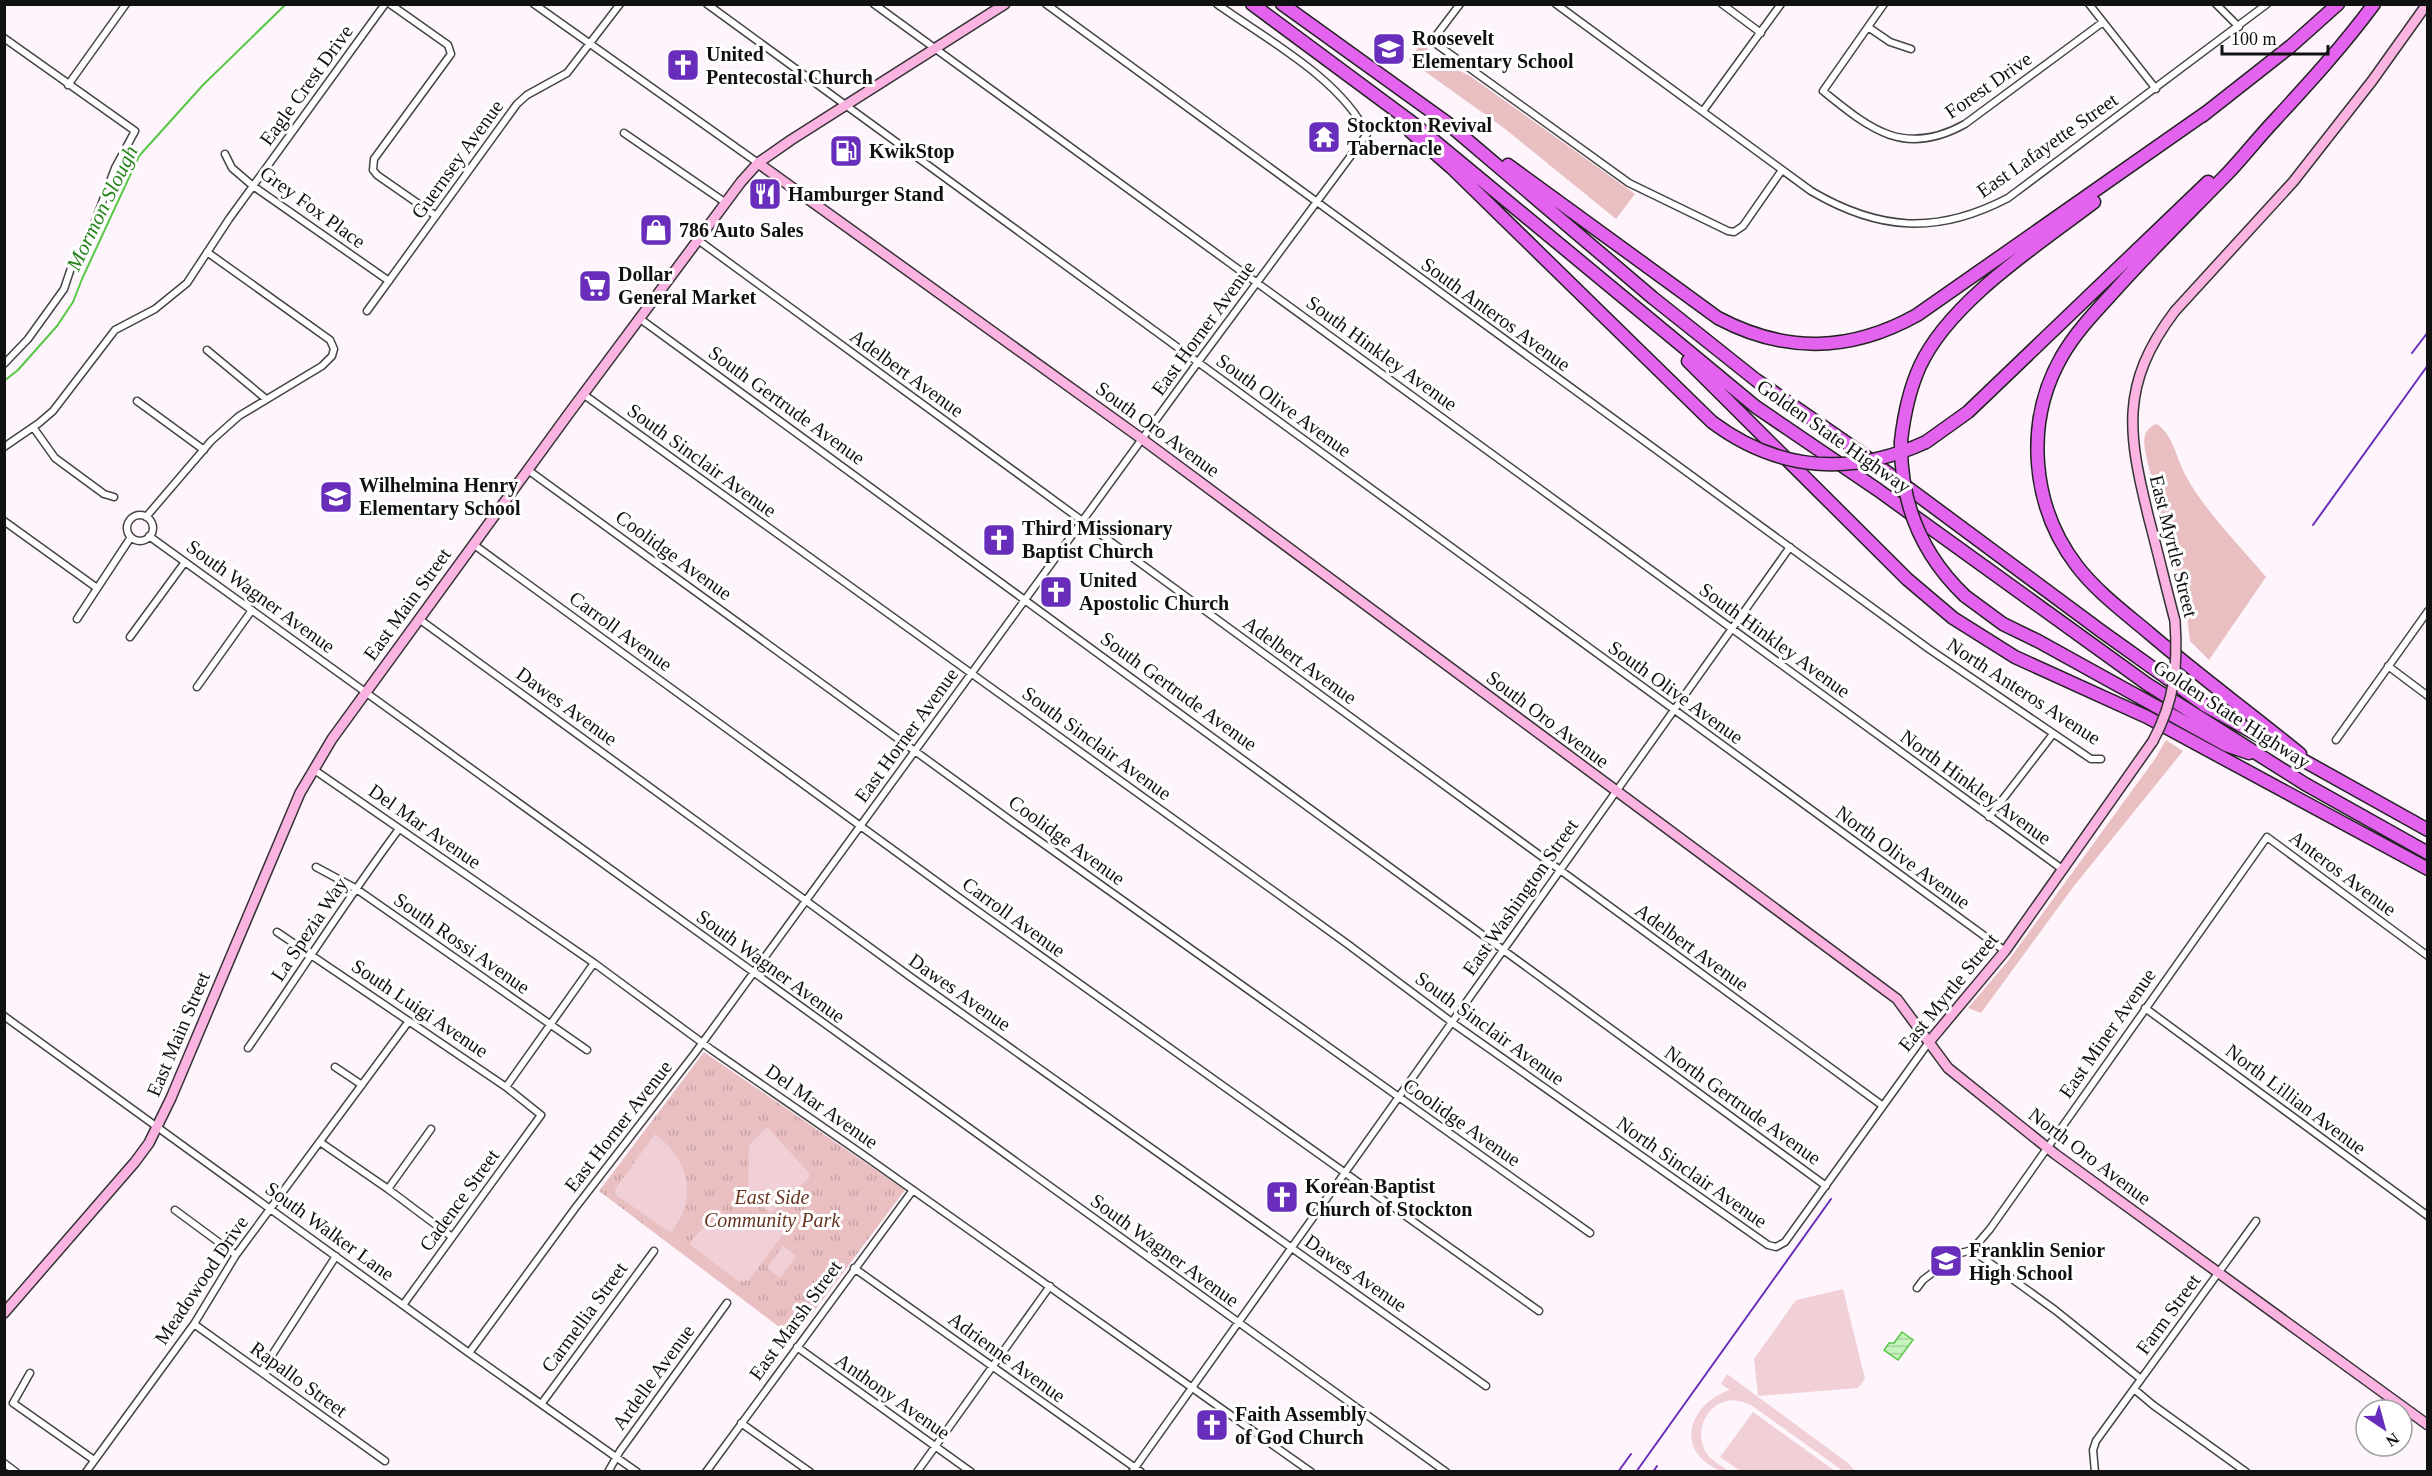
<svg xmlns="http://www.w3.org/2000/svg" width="2432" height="1476" viewBox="0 0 2432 1476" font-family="Georgia,serif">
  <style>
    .grass { fill: #e9bfc1 }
    .park { fill: url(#park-tufts) }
    .pitch { fill: #f0d0d6 }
    .water { fill: url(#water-rules); stroke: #57c845; stroke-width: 1.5 }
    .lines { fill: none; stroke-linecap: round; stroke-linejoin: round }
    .stream { stroke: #57c845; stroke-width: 2 }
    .street-casing { stroke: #444; stroke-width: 9 }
    .secondary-casing { stroke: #333; stroke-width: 12 }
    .highway-casing { stroke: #222; stroke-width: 15 }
    .street { stroke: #fff; stroke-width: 6 }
    .secondary { stroke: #fbb3e2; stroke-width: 9 }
    .highway { stroke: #e363ee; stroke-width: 12 }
    .rail { stroke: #692dbc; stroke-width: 2 }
    .secondary-bridge-casing { stroke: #333; stroke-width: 12; stroke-linecap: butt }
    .highway-bridge-casing { stroke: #222; stroke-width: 15; stroke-linecap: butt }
    .secondary-bridge { stroke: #fbb3e2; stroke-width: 9 }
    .highway-bridge { stroke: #e363ee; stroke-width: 12 }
    .labels { text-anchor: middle; stroke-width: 6; stroke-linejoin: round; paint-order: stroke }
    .poi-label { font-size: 20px; font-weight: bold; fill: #111; stroke: #fff; text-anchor: start }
    .street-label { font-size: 20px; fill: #111; stroke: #fff }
    .park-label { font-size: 20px; font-style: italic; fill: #673422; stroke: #fff }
    .water-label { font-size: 21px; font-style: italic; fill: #25831b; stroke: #fff }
  </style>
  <defs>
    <pattern id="park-tufts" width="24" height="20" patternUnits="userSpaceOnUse" patternTransform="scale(1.5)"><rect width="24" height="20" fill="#e9bfc1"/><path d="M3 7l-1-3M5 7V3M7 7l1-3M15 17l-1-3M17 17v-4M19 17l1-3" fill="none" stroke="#c7a3a5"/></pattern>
    <pattern id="water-rules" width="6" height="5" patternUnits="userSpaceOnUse" patternTransform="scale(1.5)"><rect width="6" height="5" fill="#c4f4bb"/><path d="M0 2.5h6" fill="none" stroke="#a7d0a0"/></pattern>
  </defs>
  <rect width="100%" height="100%" fill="#fef5fc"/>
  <path class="grass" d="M 1425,38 L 1428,50 L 1434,58 L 1470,76 L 1635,194 L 1616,219 L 1504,128 L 1409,60 Z
    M 2157,424 C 2174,436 2176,458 2186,476 C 2204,510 2241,547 2266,577 L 2209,660 L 2190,641 L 2187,618 L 2148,464 C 2145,449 2138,430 2157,424 Z
    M 2166,740 L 2183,751 L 2074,886 L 1981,1013 L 1968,1008 L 2008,961 L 2155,759 Z"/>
  <path class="park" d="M 704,1052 L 905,1190 L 794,1338 L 599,1191 Z"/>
  <path class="pitch" d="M 767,1127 L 809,1173 L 809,1178 L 771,1213 L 748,1197 L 749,1145 Z
    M 655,1134 C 690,1160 698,1198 671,1233 L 616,1195 L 615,1189 Z
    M 732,1214 L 765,1217 L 786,1230 L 749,1280 L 739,1282 L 689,1244 C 700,1229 713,1218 732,1214 Z
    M 783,1246 L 796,1256 L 780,1278 L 767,1268 Z
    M 1843,1289 L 1865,1379 L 1858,1388 L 1758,1396 L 1754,1359 L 1796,1300 Z
    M 1727,1374 L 1848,1463 L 1855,1471 L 1843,1471 L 1751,1405 C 1743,1402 1735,1399 1727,1401 C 1704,1406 1694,1435 1707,1454 C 1712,1461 1722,1466 1729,1471 C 1720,1472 1716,1469 1708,1464 C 1674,1440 1697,1400 1730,1390 L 1721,1384 Z
    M 1753,1412 L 1835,1471 L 1740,1471 L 1720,1457 Z"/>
  <path class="water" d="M 1902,1332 L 1913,1340 L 1898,1360 L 1884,1350 L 1889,1343 L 1894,1343 Z"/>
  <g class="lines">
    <path class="stream" d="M 4,381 L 18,370 L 57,326 L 73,302 L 82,279 L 139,156 L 203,85 L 286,4"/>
    <g class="street-casing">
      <path id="street" d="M 390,4 L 448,45 L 451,54 L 374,159 L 373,170 L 377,175 L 436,216
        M 534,4 L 758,163
        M 707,4 L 2005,951
        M 874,4 L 2062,869
        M 1046,4 L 1929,649 L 2091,759 L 2101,759
        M 1460,4 L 1432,41 L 1629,183 L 1728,231 L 1734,232 L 1743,226 L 1782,170
        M 1556,4 L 1811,191 C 1879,231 1937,235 2008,198 L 2267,4
        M 1722,4 L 1761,33
        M 1884,4 L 1823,91 C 1870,129 1904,158 1965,124 L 2103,22
        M 2089,4 L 2156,89
        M 2216,4 L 2239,27
        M 1868,27 L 1890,42 L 1911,49
        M 4,38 L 135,131 L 115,168 L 89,237 L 71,268 L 64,289 L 28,339 L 4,364
        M 68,85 L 126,4
        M 1703,111 L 1781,4
        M 624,133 L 726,203
        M 225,154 L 232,168 L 253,186 L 389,281
        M 698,240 L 1883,1106
        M 367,311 L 517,104 L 527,95 L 567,73 L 620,4
        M 639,318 L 1826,1186
        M 207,350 L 266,399
        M 583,394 L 1346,943 L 1457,1026 L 1768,1245 L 1776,1247 L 1785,1242 L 1929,1042
        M 137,401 L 204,450
        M 33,427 L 55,458 L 104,494 L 114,497
        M 4,447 L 39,423 L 53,411 L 115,330 L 155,309 L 187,283 L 229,219 L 385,4
        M 528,470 L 1014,823 L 1590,1233
        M127 528a13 13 0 1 1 26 0a13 13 0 1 1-26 0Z
        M 146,517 L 211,441 L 239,416 L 322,366 L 332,356 L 334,349 L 330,340 L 207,252
        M 4,521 L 97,588
        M 149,536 L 1446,1472
        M 473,544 L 958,897 L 1539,1311
        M 77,619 L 131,537
        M 419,619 L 912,978 L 1486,1386
        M 130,637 L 185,562
        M 2388,666 L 2428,696
        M 197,687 L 252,610
        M 2336,740 L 2428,611
        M 313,769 L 594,963 L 712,1050 L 862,1154 L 1311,1472
        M 1989,817 L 2053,734
        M 316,867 L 355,888 L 587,1050
        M 277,932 L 506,1087 L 541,1115 L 403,1305
        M 2145,1008 L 2428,1216
        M 4,1016 L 469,1353 L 637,1472
        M 248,1048 C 299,975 346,900 399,829
        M 335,1067 L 362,1085
        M 506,1087 L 594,963
        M 320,1142 L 388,1189 L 452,1237
        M 388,1189 L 431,1129
        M 175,1210 L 236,1255
        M 1972,1250 L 2055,1310 L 2141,1379
        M 854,1268 L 1141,1472
        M 1917,1288 L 1923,1280 L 1957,1254 L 1972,1250 L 1990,1229 L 2267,837 L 2428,956
        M 194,1324 L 385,1461
        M 797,1347 L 971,1472
        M 469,1353 L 576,1207 L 695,1053 L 1201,358 L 1367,134 C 1341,79 1266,39 1217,4
        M 261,1372 L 336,1256
        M 30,1373 L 13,1403 L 94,1460
        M 2134,1389 L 2153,1405 L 2246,1472
        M 542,1403 L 654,1251
        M 741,1423 L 810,1472
        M 4,1463 L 16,1472
        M 86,1472 L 194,1324 L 236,1255 L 409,1021
        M 608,1472 L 620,1451 L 727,1303
        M 706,1472 L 913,1190
        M 917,1472 L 1050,1286
        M 1132,1472 L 1790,547
        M 2095,1472 L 2093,1450 L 2096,1441 L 2256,1221"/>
    </g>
    <g class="secondary-casing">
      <path id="secondary" d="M 758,163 L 1142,439 L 1897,999 L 1948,1068 L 2055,1154 L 2428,1425
        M 2175,621 C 2166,587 2158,553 2149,519 C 2128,434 2119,385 2175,311 L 2293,182 L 2372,81 L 2427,4
        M 1929,1042 L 2005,951 L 2153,741
        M 4,1313 L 135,1162 L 149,1143 L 171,1098 L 300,793 L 332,739 L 567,416 L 741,182 L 758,163 L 791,140 L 1005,4"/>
    </g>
    <g class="highway-casing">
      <path id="highway" d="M 1252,4 L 1414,124 L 1756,407 L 1878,490 L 2147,684 L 2305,784 L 2428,853
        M 1282,4 L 1446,122 L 1653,298 L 1756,380 L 1861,453 L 2101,631 L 2206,706 L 2428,830
        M 2202,116 L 2291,46 L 2338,4
        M 1410,131 L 1452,168 L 1712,422
        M 1508,165 L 1718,318 C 1786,354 1851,352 1917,315 L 2207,112
        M 1688,361 L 1907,579 L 1953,618 L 2015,657 L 2147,717 L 2428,869
        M 1901,441 C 1904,415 1909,390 1920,366 C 1950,301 2038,245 2094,202
        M 1926,442 L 1968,412 L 2208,182
        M 1965,596 L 2003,624 L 2038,641 L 2226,745 L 2249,753
        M 2300,754 C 2250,713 2198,675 2149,633 C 2124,612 2097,592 2077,566 C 2031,506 2024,422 2062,356 C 2077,330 2098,309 2118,287 C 2153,248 2191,211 2228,173 C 2244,156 2258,138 2274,121 C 2309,83 2343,46 2374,4"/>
    </g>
    <use href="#street" class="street"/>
    <use href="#secondary" class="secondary"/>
    <use href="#highway" class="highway"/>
    <path class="rail" d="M 2412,353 L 2428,332
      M 2313,525 L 2428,365
      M 1618,1472 L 1631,1454
      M 1636,1472 L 1831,1199
      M 1653,1472 L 1657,1466"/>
    <g class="secondary-bridge-casing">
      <path id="secondary-bridge" d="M 2153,741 C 2175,700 2178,666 2175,621"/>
    </g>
    <g class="highway-bridge-casing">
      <path id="highway-bridge" d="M 1712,422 C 1779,472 1852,476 1926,442
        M 1901,441 C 1900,501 1921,554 1965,596"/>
    </g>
    <use href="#secondary-bridge" class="secondary-bridge"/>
    <use href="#highway-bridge" class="highway-bridge"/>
  </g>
  <defs>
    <g id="school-square" transform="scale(1.725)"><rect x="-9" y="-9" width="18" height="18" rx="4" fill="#692dbc" stroke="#fff"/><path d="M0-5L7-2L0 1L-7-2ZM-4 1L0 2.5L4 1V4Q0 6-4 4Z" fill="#fff"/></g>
    <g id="church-square" transform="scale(1.725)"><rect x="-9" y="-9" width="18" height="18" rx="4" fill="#692dbc" stroke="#fff"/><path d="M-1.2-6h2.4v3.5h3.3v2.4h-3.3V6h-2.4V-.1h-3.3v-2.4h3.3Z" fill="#fff"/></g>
    <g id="temple-square" transform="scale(1.725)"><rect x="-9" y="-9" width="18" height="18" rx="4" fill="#692dbc" stroke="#fff"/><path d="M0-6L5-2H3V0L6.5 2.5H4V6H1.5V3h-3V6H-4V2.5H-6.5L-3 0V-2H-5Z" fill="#fff"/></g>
    <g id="fuel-square" transform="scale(1.725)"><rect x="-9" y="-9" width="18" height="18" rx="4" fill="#692dbc" stroke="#fff"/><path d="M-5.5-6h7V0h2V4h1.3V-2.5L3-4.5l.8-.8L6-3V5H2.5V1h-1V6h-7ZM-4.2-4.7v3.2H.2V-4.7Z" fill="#fff"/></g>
    <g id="restaurant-square" transform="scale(1.725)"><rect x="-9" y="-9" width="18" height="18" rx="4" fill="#692dbc" stroke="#fff"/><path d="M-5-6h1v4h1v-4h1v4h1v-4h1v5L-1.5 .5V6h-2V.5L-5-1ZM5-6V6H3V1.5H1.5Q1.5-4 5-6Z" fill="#fff"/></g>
    <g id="shop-square" transform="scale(1.725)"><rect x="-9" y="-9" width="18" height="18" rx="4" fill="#692dbc" stroke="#fff"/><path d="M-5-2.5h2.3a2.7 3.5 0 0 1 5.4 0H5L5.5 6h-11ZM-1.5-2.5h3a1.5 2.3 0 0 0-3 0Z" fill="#fff"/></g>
    <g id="supermarket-square" transform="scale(1.725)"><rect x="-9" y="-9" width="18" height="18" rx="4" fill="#692dbc" stroke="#fff"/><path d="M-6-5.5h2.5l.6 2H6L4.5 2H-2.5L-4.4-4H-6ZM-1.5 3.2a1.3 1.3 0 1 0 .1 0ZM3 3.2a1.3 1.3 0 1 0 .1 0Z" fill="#fff"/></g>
  </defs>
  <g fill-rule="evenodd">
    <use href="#school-square" x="1389" y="49"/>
    <use href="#church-square" x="683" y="65"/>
    <use href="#temple-square" x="1324" y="137"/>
    <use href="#fuel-square" x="846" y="151"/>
    <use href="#restaurant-square" x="765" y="194"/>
    <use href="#shop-square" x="656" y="230"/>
    <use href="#supermarket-square" x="595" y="286"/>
    <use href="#school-square" x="336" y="497"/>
    <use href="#church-square" x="999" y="540"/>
    <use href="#church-square" x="1056" y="592"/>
    <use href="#church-square" x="1282" y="1197"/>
    <use href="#school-square" x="1946" y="1261"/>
    <use href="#church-square" x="1212" y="1425"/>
  </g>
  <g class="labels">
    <g class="poi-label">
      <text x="1412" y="45">Roosevelt<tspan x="1412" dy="23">Elementary School</tspan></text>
      <text x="706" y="61">United<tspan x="706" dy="23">Pentecostal Church</tspan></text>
      <text x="1347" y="132">Stockton Revival<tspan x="1347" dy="23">Tabernacle</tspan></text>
      <text x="869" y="158">KwikStop</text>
      <text x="788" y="201">Hamburger Stand</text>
      <text x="679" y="237">786 Auto Sales</text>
      <text x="618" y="281">Dollar<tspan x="618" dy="23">General Market</tspan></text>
      <text x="359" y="492">Wilhelmina Henry<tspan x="359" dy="23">Elementary School</tspan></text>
      <text x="1022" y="535">Third Missionary<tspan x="1022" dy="23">Baptist Church</tspan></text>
      <text x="1079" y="587">United<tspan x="1079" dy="23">Apostolic Church</tspan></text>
      <text x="1305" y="1193">Korean Baptist<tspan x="1305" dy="23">Church of Stockton</tspan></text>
      <text x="1969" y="1257">Franklin Senior<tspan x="1969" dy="23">High School</tspan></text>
      <text x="1235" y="1421">Faith Assembly<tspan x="1235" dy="23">of God Church</tspan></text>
    </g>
    <g class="street-label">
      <text transform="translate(306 85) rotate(-54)" y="7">Eagle Crest Drive</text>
      <text transform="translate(1988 85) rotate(-35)" y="7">Forest Drive</text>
      <text transform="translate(2047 145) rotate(-35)" y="7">East Lafayette Street</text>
      <text transform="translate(457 159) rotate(-54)" y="7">Guernsey Avenue</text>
      <text transform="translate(313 207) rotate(36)" y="7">Grey Fox Place</text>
      <text transform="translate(1496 314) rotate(36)" y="7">South Anteros Avenue</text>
      <text transform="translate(1203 328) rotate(-54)" y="7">East Horner Avenue</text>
      <text transform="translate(1382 353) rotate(36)" y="7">South Hinkley Avenue</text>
      <text transform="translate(907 373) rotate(36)" y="7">Adelbert Avenue</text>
      <text transform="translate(787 405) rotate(36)" y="7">South Gertrude Avenue</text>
      <text transform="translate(1284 405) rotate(36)" y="7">South Olive Avenue</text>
      <text transform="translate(1158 429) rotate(36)" y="7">South Oro Avenue</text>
      <text transform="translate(1834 436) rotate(35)" y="7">Golden State Highway</text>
      <text transform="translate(702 460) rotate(36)" y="7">South Sinclair Avenue</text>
      <text transform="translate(2174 546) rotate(76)" y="7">East Myrtle Street</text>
      <text transform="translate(674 555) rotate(36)" y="7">Coolidge Avenue</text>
      <text transform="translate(261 596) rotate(36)" y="7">South Wagner Avenue</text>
      <text transform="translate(407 604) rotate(-54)" y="7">East Main Street</text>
      <text transform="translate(621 631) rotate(36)" y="7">Carroll Avenue</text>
      <text transform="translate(1775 640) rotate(36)" y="7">South Hinkley Avenue</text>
      <text transform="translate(1300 660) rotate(36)" y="7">Adelbert Avenue</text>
      <text transform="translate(1179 691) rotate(36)" y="7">South Gertrude Avenue</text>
      <text transform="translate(2024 691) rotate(33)" y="7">North Anteros Avenue</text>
      <text transform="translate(1676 692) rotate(36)" y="7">South Olive Avenue</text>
      <text transform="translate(567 706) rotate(36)" y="7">Dawes Avenue</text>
      <text transform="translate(2232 714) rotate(33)" y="7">Golden State Highway</text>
      <text transform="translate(1548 719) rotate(37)" y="7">South Oro Avenue</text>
      <text transform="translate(906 735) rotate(-54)" y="7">East Horner Avenue</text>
      <text transform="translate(1097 743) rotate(36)" y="7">South Sinclair Avenue</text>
      <text transform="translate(1976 787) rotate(36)" y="7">North Hinkley Avenue</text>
      <text transform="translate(425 826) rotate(35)" y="7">Del Mar Avenue</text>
      <text transform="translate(1067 840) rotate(36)" y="7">Coolidge Avenue</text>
      <text transform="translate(1903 857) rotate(36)" y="7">North Olive Avenue</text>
      <text transform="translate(2343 873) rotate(37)" y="7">Anteros Avenue</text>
      <text transform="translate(1520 897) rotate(-55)" y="7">East Washington Street</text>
      <text transform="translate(1014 917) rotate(36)" y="7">Carroll Avenue</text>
      <text transform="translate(309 929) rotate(-56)" y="7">La Spezia Way</text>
      <text transform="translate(462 943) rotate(35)" y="7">South Rossi Avenue</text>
      <text transform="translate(1692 947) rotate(36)" y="7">Adelbert Avenue</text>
      <text transform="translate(771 966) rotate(36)" y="7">South Wagner Avenue</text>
      <text transform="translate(960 992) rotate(35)" y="7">Dawes Avenue</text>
      <text transform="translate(1948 992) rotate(-51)" y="7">East Myrtle Street</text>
      <text transform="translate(420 1008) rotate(34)" y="7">South Luigi Avenue</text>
      <text transform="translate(1490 1028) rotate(36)" y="7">South Sinclair Avenue</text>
      <text transform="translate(2107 1033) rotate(-55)" y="7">East Miner Avenue</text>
      <text transform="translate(178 1034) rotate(-67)" y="7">East Main Street</text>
      <text transform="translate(2296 1099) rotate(37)" y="7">North Lillian Avenue</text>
      <text transform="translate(1743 1105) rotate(36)" y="7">North Gertrude Avenue</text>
      <text transform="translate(822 1106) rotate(35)" y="7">Del Mar Avenue</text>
      <text transform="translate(1462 1122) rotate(35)" y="7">Coolidge Avenue</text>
      <text transform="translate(618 1126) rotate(-52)" y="7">East Horner Avenue</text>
      <text transform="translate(2090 1156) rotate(37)" y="7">North Oro Avenue</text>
      <text transform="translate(1692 1172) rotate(35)" y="7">North Sinclair Avenue</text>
      <text transform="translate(459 1200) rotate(-54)" y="7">Cadence Street</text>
      <text transform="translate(330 1231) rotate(36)" y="7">South Walker Lane</text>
      <text transform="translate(1165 1250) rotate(36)" y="7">South Wagner Avenue</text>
      <text transform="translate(1356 1273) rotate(35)" y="7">Dawes Avenue</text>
      <text transform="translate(201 1280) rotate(-56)" y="7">Meadowood Drive</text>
      <text transform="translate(2168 1314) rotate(-54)" y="7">Farm Street</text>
      <text transform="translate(584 1317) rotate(-54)" y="7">Carmellia Street</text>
      <text transform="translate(795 1320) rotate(-54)" y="7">East Marsh Street</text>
      <text transform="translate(1007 1357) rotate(36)" y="7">Adrienne Avenue</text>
      <text transform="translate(653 1377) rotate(-54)" y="7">Ardelle Avenue</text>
      <text transform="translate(299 1379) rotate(36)" y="7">Rapallo Street</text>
      <text transform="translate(893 1396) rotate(35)" y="7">Anthony Avenue</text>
    </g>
    <g class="park-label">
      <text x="772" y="1204">East Side<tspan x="772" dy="23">Community Park</tspan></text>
    </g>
    <g class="water-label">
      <text transform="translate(102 208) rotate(-64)" y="7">Mormon Slough</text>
    </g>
  </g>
  <rect width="2432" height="1476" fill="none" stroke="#111111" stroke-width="12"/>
  <g transform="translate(2384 1428) rotate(144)"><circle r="28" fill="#ffffff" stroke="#a0a0a0" stroke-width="1.5"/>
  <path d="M0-4.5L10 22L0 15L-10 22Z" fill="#692dbc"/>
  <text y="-9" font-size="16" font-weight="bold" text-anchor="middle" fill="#111111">N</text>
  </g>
  <path d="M2222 45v9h106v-9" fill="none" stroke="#111111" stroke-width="3"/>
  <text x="2231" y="45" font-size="18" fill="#111111" stroke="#ffffff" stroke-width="4.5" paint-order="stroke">100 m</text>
</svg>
